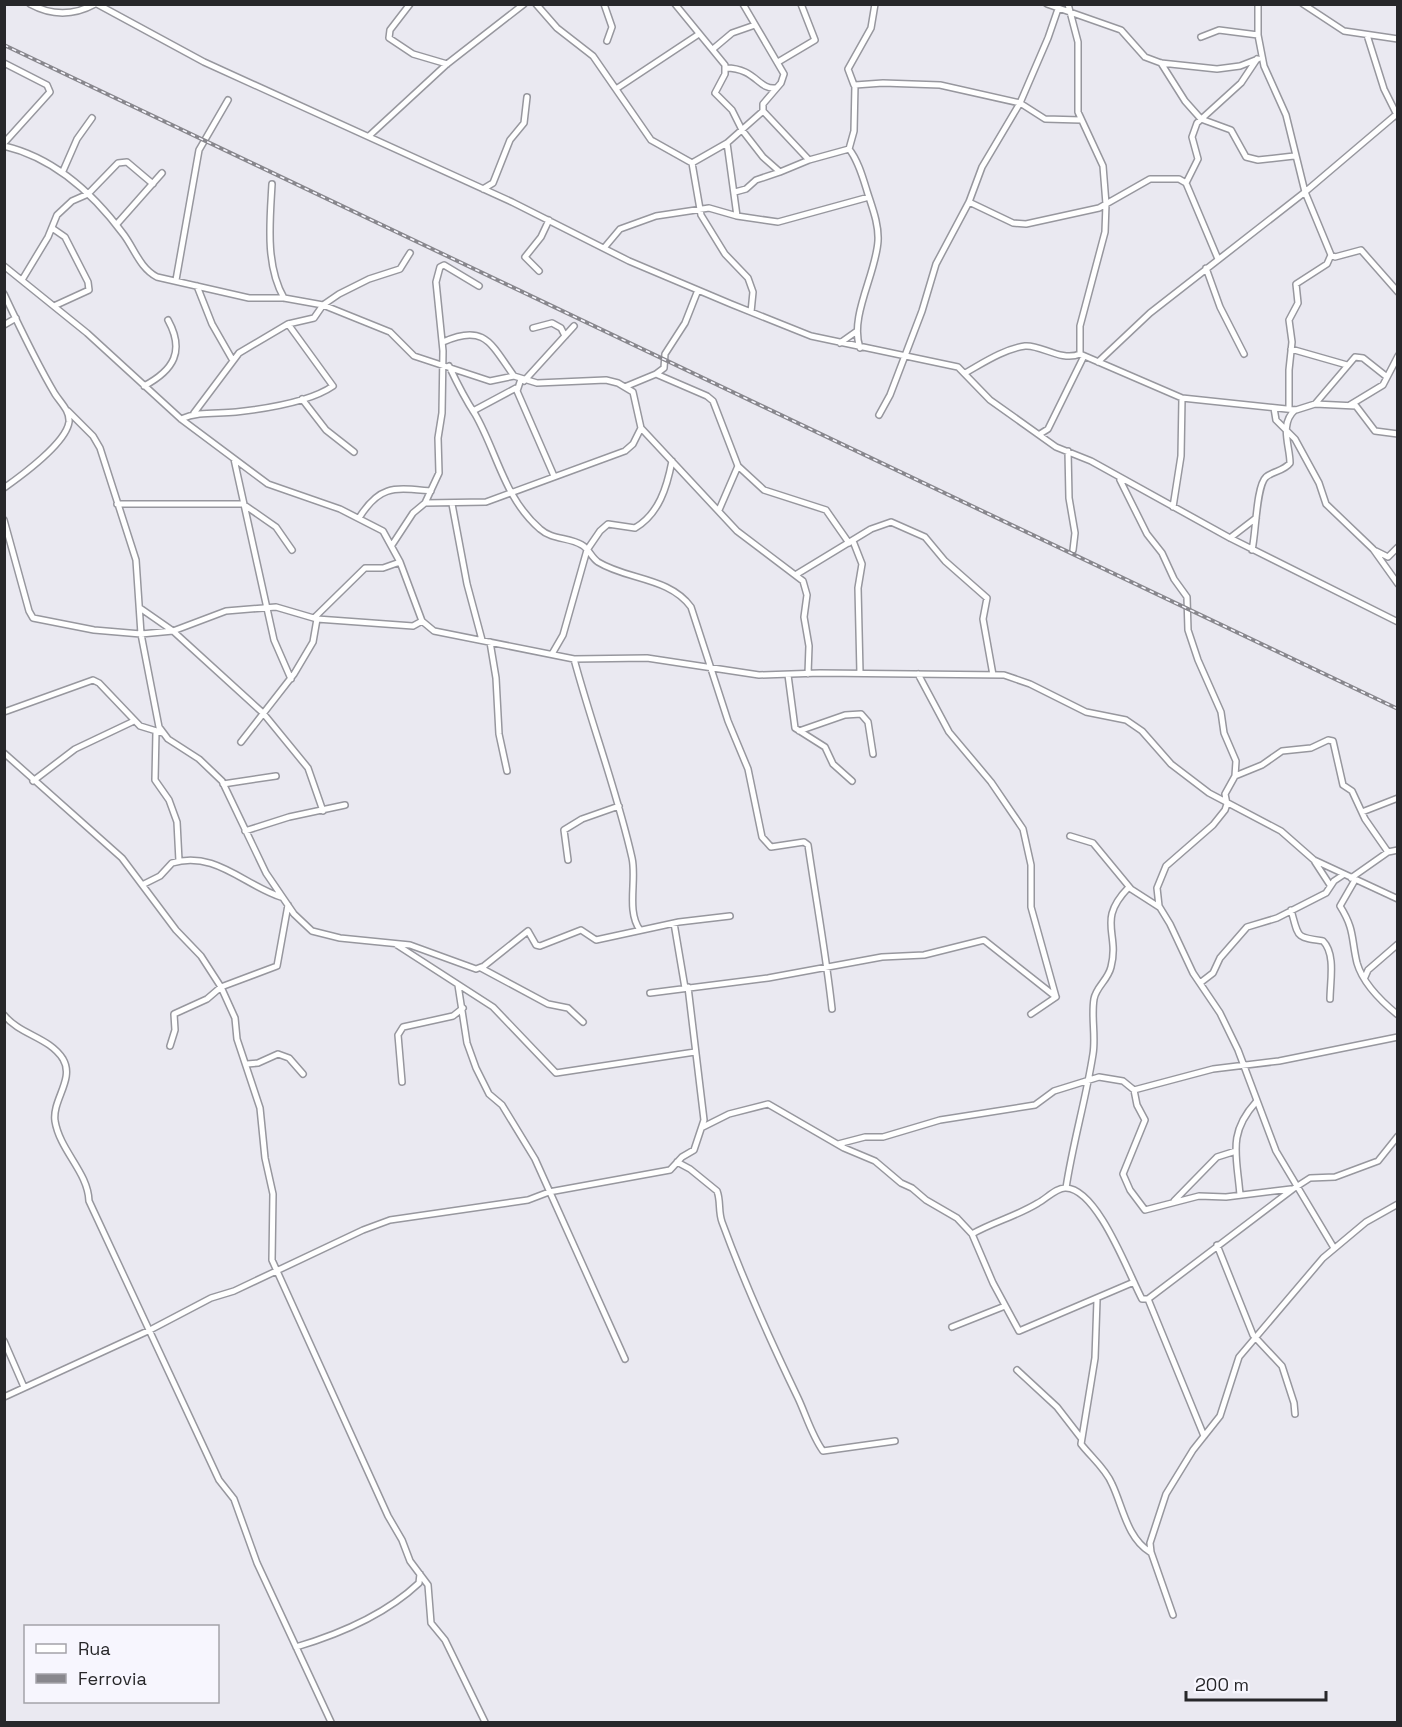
<svg xmlns="http://www.w3.org/2000/svg" width="1402" height="1727" viewBox="0 0 1402 1727" font-family="'Space Grotesk',sans-serif">
  <style>
    .lines { fill: none; stroke-linecap: round; stroke-linejoin: round }
    .minor-casing { stroke: #97979e; stroke-width: 8 }
    .minor { stroke: #fff; stroke-width: 5 }
    .rail-casing { stroke: #88878d; stroke-width: 4 }
    .rail { stroke: #f7f6fe; stroke-width: 1.5; stroke-dasharray: 4.5; stroke-linecap: butt }
  </style>
  <rect width="100%" height="100%" fill="#eae9f1"/>
  <g class="lines">
    <g class="minor-casing">
      <path id="minor" d="M 30,4 C 52,16 73,16 95,4
        M 97,4 L 204,62 L 512,202 L 629,261 L 731,304 L 811,336 L 958,367 L 990,400 L 1056,447 L 1091,461 L 1230,538 L 1398,622
        M 410,4 L 390,30 L 389,38 L 413,54 L 447,64
        M 536,4 L 557,28 L 593,56 L 651,140 L 692,163 L 701,215 L 725,254 L 748,278 L 753,292 L 751,312
        M 604,4 L 612,27 L 607,41
        M 675,4 L 725,65 L 725,74 L 715,93 L 732,110 L 742,130 L 763,157 L 780,172 L 809,160
        M 743,4 L 784,74 L 781,83 L 763,104 L 763,111 L 809,160 L 849,149
        M 1047,4 L 1121,30 L 1145,57 L 1161,63 L 1217,69 L 1240,66 L 1258,59
        M 1068,4 L 1078,42 L 1078,112 L 1103,166 L 1106,204 L 1105,232 L 1080,326 L 1080,354
        M 1258,4 L 1258,35 L 1264,66 L 1286,115 L 1305,192 L 1331,255 L 1327,264 L 1296,284 L 1298,303 L 1289,320 L 1292,342 L 1289,370 L 1289,409
        M 1303,4 L 1344,31 L 1398,39
        M 1367,35 L 1384,89 L 1398,117
        M 1201,37 L 1219,30 L 1258,35
        M 713,49 L 732,33 L 755,25
        M 778,62 L 815,40 L 801,4
        M 4,63 L 47,85 L 50,92 L 4,143
        M 1161,63 L 1185,101 L 1201,119 L 1231,130 L 1246,157 L 1258,160 L 1294,156
        M 726,68 C 755,68 759,90 775,88
        M 854,85 L 848,69 L 871,28 L 875,4
        M 616,89 L 699,34
        M 369,136 L 447,64 L 524,4
        M 4,146 C 55,158 93,193 124,235 C 135,250 140,268 157,277 L 249,298 L 284,298 L 323,305 L 390,332 L 414,356 L 490,381 L 514,376 L 537,383 L 606,380 L 618,383 L 633,392 L 641,428 L 633,444 L 625,451 L 486,502 L 425,503 L 413,513 L 392,545
        M 849,149 L 854,131 L 855,85 L 883,83 L 940,85 L 1020,103 L 1045,119 L 1081,120
        M 849,149 C 858,160 863,178 867,191 C 872,207 879,224 878,241 C 876,274 849,317 860,348
        M 692,163 L 727,143
        M 63,171 L 77,139 L 92,118
        M 272,184 C 270,221 265,265 284,298
        M 483,189 L 493,183 L 510,140 L 524,123 L 527,97
        M 735,192 L 746,189 L 756,180 L 780,172
        M 969,202 L 1013,223 L 1026,224 L 1099,208 L 1150,179 L 1179,179 L 1186,183
        M 737,216 L 727,143 L 763,111
        M 116,225 L 162,173
        M 52,228 L 65,237 L 88,282 L 89,290 L 54,306
        M 604,248 L 620,229 L 656,216 L 709,208 L 737,216 L 778,222 L 869,197
        M 1331,255 L 1335,257 L 1361,250 L 1398,292
        M 1218,259 L 1186,183 L 1198,159 L 1192,137 L 1197,123 L 1241,83 L 1257,59
        M 4,266 L 87,333 L 181,419 L 268,484 L 340,509 L 383,531 L 400,562 L 422,621 L 434,631 L 574,659 L 647,658 L 759,675 L 820,673 L 1004,675 L 1030,684 L 1086,712 L 1126,720 L 1142,731 L 1171,764 L 1209,793 L 1281,831 L 1314,860 L 1398,899
        M 1206,268 L 1220,307 L 1244,354
        M 539,271 L 525,257 L 541,237 L 549,220
        M 22,280 L 48,237 L 57,215 L 72,201 L 88,194 L 118,163 L 127,162 L 153,184
        M 176,280 L 199,150 L 228,100
        M 197,286 L 212,324 L 232,359
        M 4,294 C 20,328 36,362 55,394 C 61,403 70,411 69,422 C 66,443 21,476 4,488
        M 4,325 L 16,318
        M 533,328 L 552,323 L 561,328 L 565,336
        M 443,342 C 485,323 491,344 514,376
        M 840,343 L 857,331
        M 1291,349 L 1347,365
        M 1098,362 L 1150,313 L 1305,192 L 1398,113
        M 449,366 C 457,383 465,399 475,414 C 497,452 504,498 540,529 C 552,540 569,537 582,545 C 589,549 591,557 598,562 C 627,580 669,577 691,607 L 728,721 L 748,769 L 762,837 L 771,847 L 804,842 L 808,845 C 816,900 826,954 832,1009
        M 965,373 C 983,363 1004,349 1025,346 C 1040,344 1061,362 1080,354 L 1182,398 L 1296,410 L 1315,404 L 1356,406 L 1375,431 L 1398,434
        M 656,374 L 664,368 L 665,354 L 685,323 L 698,290
        M 521,379 L 517,391 L 554,476
        M 524,381 L 574,326
        M 144,386 C 174,370 185,351 168,320
        M 627,386 L 656,374 L 707,396 L 713,401 L 738,466 L 764,490 L 826,510 L 849,543
        M 302,399 L 326,430 L 354,452
        M 1315,404 L 1355,357 L 1363,358 L 1387,377
        M 1350,405 L 1383,385 L 1398,356
        M 1274,408 L 1276,420 L 1295,439 L 1319,483 L 1326,504 L 1373,549 L 1398,584
        M 68,411 L 93,436 L 100,448 L 136,560 L 141,634 L 159,727 L 168,739 L 199,759 L 222,781 L 266,873 L 294,914 L 312,931 L 340,938 L 410,945 L 476,969 L 484,966 L 528,931 L 536,945 L 540,946 L 581,930 L 596,940 L 679,922 L 730,916
        M 473,411 L 516,388
        M 194,413 L 239,353 L 288,324 L 314,318 L 323,305 L 339,294 L 369,279 L 400,269 L 410,253
        M 879,415 L 890,395 L 922,311 L 936,264 L 969,202 L 982,167 L 1020,103 L 1048,38 L 1058,9
        M 181,419 C 199,411 216,414 236,412 C 263,409 310,402 333,386 L 288,324
        M 641,428 L 737,531 L 803,581 L 807,595 L 804,617 L 809,646 L 808,674
        M 1040,434 L 1048,429 L 1084,356
        M 1068,451 L 1069,498 L 1075,533 L 1073,550
        M 234,459 L 274,640 L 291,679
        M 1120,480 L 1147,534 L 1162,553 L 1174,579 L 1187,597 L 1188,630 L 1198,660 L 1221,712 L 1224,733 L 1236,761 L 1235,776 L 1225,794 L 1227,804 L 1225,810 L 1213,825 L 1166,866 L 1157,888 L 1159,906 L 1170,924 L 1193,973 L 1220,1013 L 1238,1050 L 1276,1151 L 1334,1248
        M 425,503 L 439,473 L 438,438 L 442,413 L 443,351 L 436,282 L 440,267 L 444,265 L 479,286
        M 117,504 L 243,504 L 276,527 L 292,550
        M 452,504 L 467,584 L 482,640
        M 1173,507 L 1181,456 L 1182,398
        M 719,510 L 738,466
        M 359,518 C 380,484 395,488 431,491
        M 4,520 L 29,611 L 33,618 L 94,630 L 141,634 L 173,631 L 226,611 L 276,607 L 317,619 L 413,626 L 422,621
        M 1230,538 L 1256,518
        M 853,541 L 862,564 L 858,588 L 860,673
        M 1252,550 C 1256,534 1256,486 1266,477 C 1273,471 1284,471 1290,463 C 1290,446 1279,424 1295,410
        M 1376,551 L 1388,557 L 1398,547
        M 797,574 L 871,529 L 891,522 L 925,537 L 945,561 L 987,598 L 983,619 L 993,675
        M 140,608 L 173,631 L 263,713 L 308,768 L 323,811
        M 314,618 L 365,568 L 383,568 L 400,562
        M 490,642 L 496,678 L 499,734 L 507,771
        M 552,654 L 563,635 L 587,550 L 600,531 L 608,524 L 635,528 C 659,514 667,487 672,461
        M 574,659 C 592,726 617,791 632,858 C 637,880 626,911 640,930
        M 918,674 L 949,732 L 991,782 L 1023,829 L 1031,865 L 1031,907 L 1056,997 L 1031,1014
        M 788,675 L 795,728 L 825,747 L 833,764 L 852,781
        M 4,712 L 93,680 L 99,683 L 140,726 L 163,733
        M 799,731 L 845,715 L 861,714 L 868,722 L 873,754
        M 156,732 L 155,780 L 169,800 L 177,822 L 179,861
        M 241,742 L 294,674 L 313,642 L 317,619
        M 4,753 L 122,858 L 176,930 L 201,956 L 221,987 L 235,1018 L 237,1039 L 260,1108 L 265,1158 L 273,1194 L 272,1260 L 388,1516 L 402,1540 L 410,1561 L 428,1585 L 431,1623 L 445,1640 L 485,1722
        M 1235,776 L 1262,765 L 1282,751 L 1311,748 L 1328,740 L 1333,741 L 1343,785 L 1352,791 L 1365,819 L 1388,852
        M 33,781 L 75,749 L 134,721
        M 223,784 L 276,776
        M 1362,812 L 1398,798
        M 245,831 L 289,817 L 345,805
        M 1070,836 L 1093,843 L 1131,889 L 1159,907
        M 568,860 L 564,830 L 582,819 L 619,806
        M 1315,862 L 1330,885
        M 1351,878 L 1388,852 L 1398,850
        M 1355,880 L 1340,906 C 1355,930 1351,938 1357,963 C 1363,984 1382,1002 1398,1015
        M 144,884 L 160,876 L 172,863 C 214,850 244,885 281,897
        M 1291,910 C 1299,938 1295,937 1323,941 C 1336,954 1330,982 1330,999
        M 674,923 L 685,988
        M 397,945 L 493,1007 L 556,1073 L 695,1052
        M 481,968 L 548,1004 L 568,1008 L 583,1022
        M 1365,977 L 1368,970 L 1398,944
        M 1200,983 L 1213,973 L 1220,958 L 1247,927 L 1277,918 L 1326,893 L 1334,881 L 1343,875
        M 458,985 L 467,1043 L 476,1068 L 489,1094 L 502,1105 L 535,1159 L 625,1359
        M 650,993 L 768,978 L 882,957 L 924,955 L 984,940 L 1056,997
        M 4,1015 C 20,1035 49,1037 63,1059 C 75,1079 52,1100 55,1121 C 60,1151 88,1172 89,1201 L 219,1480 L 234,1499 L 257,1563 L 331,1722
        M 170,1046 L 175,1030 L 174,1014 L 207,999 L 221,987 L 277,966 L 288,905
        M 247,1064 L 258,1063 L 278,1054 L 289,1058 L 303,1074
        M 402,1082 L 398,1035 L 403,1027 L 453,1016 L 463,1008
        M 1134,1090 L 1137,1105 L 1145,1120 L 1123,1174 L 1130,1190 L 1145,1210 L 1199,1196 L 1226,1197 L 1291,1189
        M 703,1127 L 729,1114 L 768,1104 L 844,1148 L 875,1161 L 901,1183 L 912,1188 L 926,1200 L 957,1218 L 972,1234 L 993,1283 L 1019,1331 L 1134,1282
        M 838,1144 L 865,1137 L 883,1137 L 940,1120 L 1035,1105 L 1054,1091 L 1099,1077 L 1123,1081 L 1134,1090 L 1213,1069 L 1279,1061 L 1398,1037
        M 677,1162 L 690,1169 L 717,1191 C 721,1201 718,1211 722,1222 C 744,1282 770,1340 798,1398 C 806,1415 812,1436 823,1451 L 895,1441
        M 1066,1188 C 1073,1142 1086,1099 1093,1054 C 1096,1036 1091,1017 1094,999 C 1096,987 1108,980 1111,967 C 1120,932 1096,921 1129,887
        M 1240,1195 C 1237,1156 1227,1134 1256,1102
        M 1174,1201 L 1217,1157 L 1236,1151
        M 972,1234 C 993,1222 1017,1216 1038,1203 C 1046,1199 1057,1187 1066,1188 C 1098,1189 1129,1275 1142,1299 L 1148,1299
        M 1217,1245 L 1253,1335 L 1282,1366 L 1294,1403 L 1295,1414
        M 1148,1299 L 1293,1189 L 1310,1178 L 1335,1177 L 1378,1161 L 1398,1136
        M 1148,1299 L 1204,1436
        M 1097,1300 L 1095,1358 L 1081,1444 C 1091,1457 1106,1469 1112,1484 C 1123,1507 1127,1538 1150,1552
        M 952,1327 L 1005,1306
        M 4,1341 L 24,1387
        M 1017,1370 L 1057,1407 L 1081,1438
        M 4,1397 L 150,1330 L 211,1298 L 234,1291 L 363,1230 L 390,1220 L 528,1200 L 549,1192 L 670,1170 L 682,1157 L 694,1150 L 704,1120 L 688,987
        M 1173,1615 L 1151,1552 L 1150,1543 L 1166,1494 L 1193,1450 L 1220,1416 L 1239,1357 L 1323,1258 L 1366,1222 L 1398,1204
        M 296,1647 C 340,1634 385,1615 419,1583 L 420,1574"/>
    </g>
    <use href="#minor" class="minor"/>
    <g class="rail-casing">
      <path id="rail" d="M 4,45 L 1398,709"/>
    </g>
    <use href="#rail" class="rail"/>
  </g>
  <rect width="1402" height="1727" fill="none" stroke="#27272a" stroke-width="12"/>
  <rect x="24" y="1625" width="195" height="78" fill="#f7f6fe" stroke="#a4a3a9" stroke-width="1.5"/>
  <rect x="36" y="1644" width="30" height="9" fill="#ffffff" stroke="#a4a3a9" stroke-width="1.5"/>
  <text x="78" y="1655" font-size="18" fill="#27272a">Rua</text>
  <rect x="36" y="1674" width="30" height="9" fill="#88878d" stroke="#a4a3a9" stroke-width="1.5"/>
  <text x="78" y="1685" font-size="18" fill="#27272a">Ferrovia</text>
  <path d="M1186 1691v9h140v-9" fill="none" stroke="#27272a" stroke-width="3"/>
  <text x="1195" y="1691" font-size="18" fill="#27272a" stroke="#f7f6fe" stroke-width="4.5" paint-order="stroke">200 m</text>
</svg>
